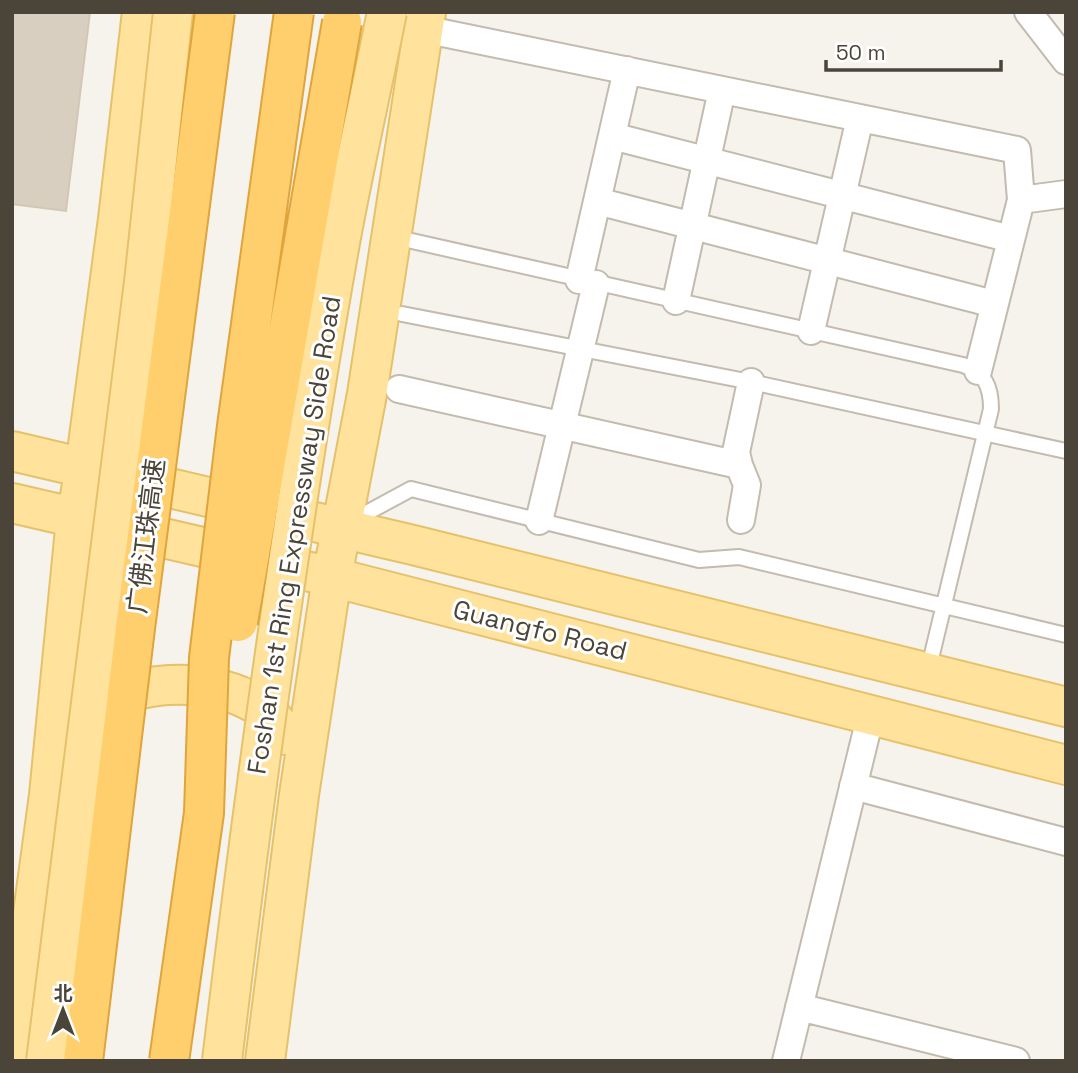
<svg xmlns="http://www.w3.org/2000/svg" width="1078" height="1073" viewBox="0 0 1078 1073" font-family="'Space Grotesk','Noto Sans SC',sans-serif">
  <style>
    .building { fill: #d8cfc1; stroke: #d3c7b4; stroke-width: 2 }
    .lines { fill: none; stroke-linecap: round; stroke-linejoin: round }
    .service-casing { stroke: #c2bbae; stroke-width: 18 }
    .minor-casing { stroke: #c2bbae; stroke-width: 30 }
    .primary-casing { stroke: #e6c16a; stroke-width: 42 }
    .service { stroke: #fff; stroke-width: 14 }
    .minor { stroke: #fff; stroke-width: 26 }
    .primary { stroke: #ffe39c; stroke-width: 38 }
    .primary-bridge-casing { stroke: #e6c16a; stroke-width: 42; stroke-linecap: butt }
    .motorway-bridge-casing { stroke: #e0a43c; stroke-width: 42; stroke-linecap: butt }
    .primary-bridge { stroke: #ffe39c; stroke-width: 38 }
    .motorway-bridge { stroke: #ffcf6e; stroke-width: 38 }
    .labels { text-anchor: middle; stroke-width: 6; stroke-linejoin: round; paint-order: stroke }
    .street-label { font-size: 26px; fill: #4b4439; stroke: #fff }
  </style>
  <rect width="100%" height="100%" fill="#f6f3ec"/>
  <path class="building" d="M 12,12 L 90,12 L 66,211 L 12,204 Z"/>
  <g class="lines">
    <g class="service-casing">
      <path id="service" d="M 412,241 L 963,365 C 985,373 991,386 991,409 L 928,671
        M 402,314 L 751,382 L 1066,451
        M 348,523 L 411,489 L 699,560 L 739,557 L 1066,635"/>
    </g>
    <g class="minor-casing">
      <path id="minor" d="M 1028,12 L 1066,61
        M 423,29 L 1017,150 L 1021,200
        M 612,136 L 1011,239
        M 597,201 L 994,304
        M 579,280 L 627,70
        M 676,301 L 722,90
        M 811,331 L 860,118
        M 978,371 L 1021,200 L 1066,194
        M 399,389 L 739,465 L 736,452 L 751,382
        M 739,465 L 747,485 L 741,520
        M 539,521 L 596,284
        M 853,786 L 1066,842
        M 799,1007 L 1016,1061
        M 786,1061 L 871,714"/>
    </g>
    <g class="primary-casing">
      <path id="primary" d="M 12,451 L 413,545 L 1066,707
        M 12,503 L 332,577 L 1066,765
        M 101,706 C 143,678 212,678 256,704 C 269,712 277,723 285,735
        M 13,1061 L 49,795 L 76,519 L 85,467 L 118,219 L 142,12
        M 265,1061 L 299,795 L 332,577 L 367,394 L 426,12"/>
    </g>
    <use href="#service" class="service"/>
    <use href="#minor" class="minor"/>
    <use href="#primary" class="primary"/>
    <g class="primary-bridge-casing">
      <path id="primary-bridge" d="M 46,1061 L 144,282 L 173,12
        M 222,1061 C 255,785 292,510 341,237 C 355,162 372,87 387,12"/>
    </g>
    <g class="motorway-bridge-casing">
      <path id="motorway-bridge" d="M 238,622 L 342,22
        M 83,1061 L 135,628 L 215,12
        M 169,1061 L 204,813 L 209,658 L 237,426 L 294,12"/>
    </g>
    <use href="#primary-bridge" class="primary-bridge"/>
    <use href="#motorway-bridge" class="motorway-bridge"/>
  </g>
  <g class="labels">
    <g class="street-label">
      <text transform="translate(294 535) rotate(-81)" y="9">Foshan 1st Ring Expressway Side Road</text>
      <text transform="translate(146 536) rotate(-83)" y="9">广佛江珠高速</text>
      <text transform="translate(540 630) rotate(14)" y="9">Guangfo Road</text>
    </g>
  </g>
  <rect width="1078" height="1073" fill="none" stroke="#4b4439" stroke-width="28"/>
  <g transform="translate(63 1010)" stroke="#ffffff" stroke-width="5" paint-order="stroke">
  <path d="M0-5L12 26L0 18L-12 26Z" fill="#4b4439"/>
  <text y="-10" font-size="19" font-weight="bold" text-anchor="middle" fill="#4b4439">北</text>
  </g>
  <path d="M826 60v10h175v-10" fill="none" stroke="#4b4439" stroke-width="3.5"/>
  <text x="836" y="60" font-size="21" fill="#4b4439" stroke="#ffffff" stroke-width="5" paint-order="stroke">50 m</text>
</svg>
